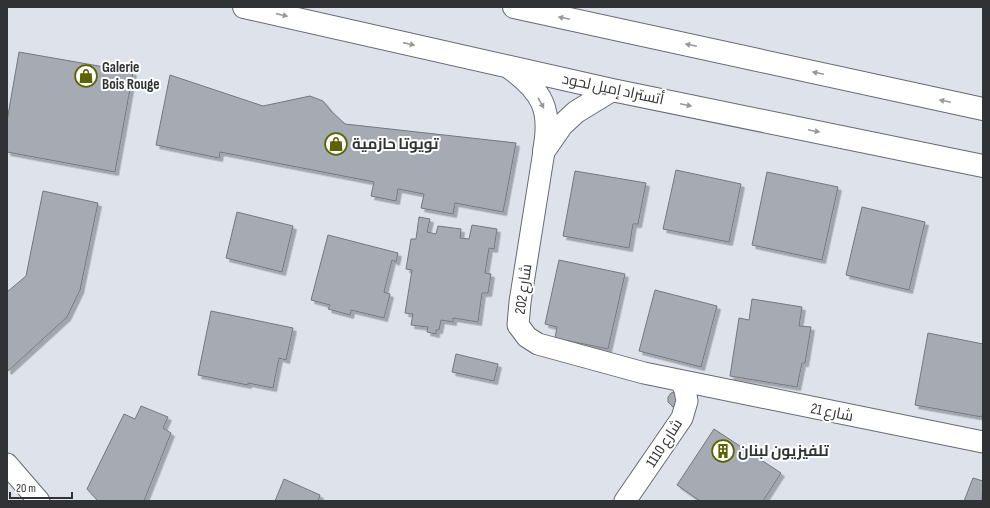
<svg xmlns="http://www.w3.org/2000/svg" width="990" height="508" viewBox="0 0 990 508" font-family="'Sofia Sans Condensed',Cairo,sans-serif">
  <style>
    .building { fill: #a5aab3; stroke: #737880; filter: url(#shadow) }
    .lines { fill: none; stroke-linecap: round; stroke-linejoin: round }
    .minor-casing { stroke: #666a72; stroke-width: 23 }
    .highway-casing { stroke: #666a72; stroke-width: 24 }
    .minor { stroke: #fff; stroke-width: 21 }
    .highway { stroke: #fff; stroke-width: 22 }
    .oneway { fill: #98989a }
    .labels { text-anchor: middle; stroke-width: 4; stroke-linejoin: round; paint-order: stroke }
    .poi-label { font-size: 15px; font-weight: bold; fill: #303235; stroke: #fff; text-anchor: start }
    .street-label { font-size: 15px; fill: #303235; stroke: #fff }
  </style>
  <defs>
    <filter id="shadow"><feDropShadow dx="3.5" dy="3.5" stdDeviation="0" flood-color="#0004"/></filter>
  </defs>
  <rect width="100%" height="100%" fill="#dde2eb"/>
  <path class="building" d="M 19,52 L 133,72 L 115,172 L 7,152 L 7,121 Z
    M 170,75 L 263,106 L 310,96 L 323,101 L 331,111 L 345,124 L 516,143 L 503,212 L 455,203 L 453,214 L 421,208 L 424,194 L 398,189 L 396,201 L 371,196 L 374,182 L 220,152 L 219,158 L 156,145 Z
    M 676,170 L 741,184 L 729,242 L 663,229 Z
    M 575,171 L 646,183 L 638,224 L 633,224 L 629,248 L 563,236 Z
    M 767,172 L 838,187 L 822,260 L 752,245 Z
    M 43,191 L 98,203 L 80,290 L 67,317 L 8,371 L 7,370 L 7,292 L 26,276 Z
    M 862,207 L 925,222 L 909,290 L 846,275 Z
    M 237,212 L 293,226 L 282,272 L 226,258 Z
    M 419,217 L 430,219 L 427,232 L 436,234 L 438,226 L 461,229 L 460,238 L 469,239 L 472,225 L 497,229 L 494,249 L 489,248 L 485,273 L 491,274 L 488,293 L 482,293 L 478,322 L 453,318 L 453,322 L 441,320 L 439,330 L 436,330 L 436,334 L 427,332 L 428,327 L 411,325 L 413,314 L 405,313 L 412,270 L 406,269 L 411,239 L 416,239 Z
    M 328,235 L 398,253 L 396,262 L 392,260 L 384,292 L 390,294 L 384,318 L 351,310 L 350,315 L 328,309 L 330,305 L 311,300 Z
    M 559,260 L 625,274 L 608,349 L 555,338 L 557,327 L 545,324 Z
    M 655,290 L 717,306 L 701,367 L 639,351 Z
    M 752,299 L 802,307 L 799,326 L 811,327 L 805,363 L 802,363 L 797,387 L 730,376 L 739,318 L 749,320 Z
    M 211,311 L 293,328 L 286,360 L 279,358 L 273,388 L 248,383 L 248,385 L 198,375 Z
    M 928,333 L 983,344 L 983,410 L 982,417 L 915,405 Z
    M 456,354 L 498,364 L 494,381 L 452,372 Z
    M 676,392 L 678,406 L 673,407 L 668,402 L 668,397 L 671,393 Z
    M 141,406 L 168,417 L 163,428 L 171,433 L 144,501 L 98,501 L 87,489 L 124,414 L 135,419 Z
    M 714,429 L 781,473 L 763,501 L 700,501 L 677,485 Z
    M 973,478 L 983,481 L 982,501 L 964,501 Z
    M 284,479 L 320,495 L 318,501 L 275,501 Z"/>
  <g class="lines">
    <g class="minor-casing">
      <path id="minor" d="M 544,151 L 520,302 L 518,325 L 527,337 L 538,344 L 644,373 L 983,442
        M 7,464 L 39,501
        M 625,501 L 682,418 L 687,401 L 685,390 L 681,381"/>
    </g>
    <g class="highway-casing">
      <path id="highway" d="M 244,7 L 612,90 L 983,166
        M 514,7 L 983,109
        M 510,68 C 543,92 552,110 544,151
        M 546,148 L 562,125 L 576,112 L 612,90"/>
    </g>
    <use href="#minor" class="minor"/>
    <use href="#highway" class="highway"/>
  </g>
  <defs><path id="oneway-solid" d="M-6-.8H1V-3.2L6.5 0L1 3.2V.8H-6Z"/></defs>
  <g class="oneway">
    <use href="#oneway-solid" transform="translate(282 15) rotate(13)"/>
    <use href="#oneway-solid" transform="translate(564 18) rotate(-168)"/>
    <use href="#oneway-solid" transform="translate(409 44) rotate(13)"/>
    <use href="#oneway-solid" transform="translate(691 45) rotate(-168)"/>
    <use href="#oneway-solid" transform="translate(818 73) rotate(-168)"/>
    <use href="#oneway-solid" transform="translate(945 101) rotate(-168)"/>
    <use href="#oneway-solid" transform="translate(541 103) rotate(61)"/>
    <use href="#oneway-solid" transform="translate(686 105) rotate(12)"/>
    <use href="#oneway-solid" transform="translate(814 131) rotate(12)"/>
  </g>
  <defs>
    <g id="shop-ring" transform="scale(1.15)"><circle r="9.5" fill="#fff" stroke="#5b6300" stroke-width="1.5"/><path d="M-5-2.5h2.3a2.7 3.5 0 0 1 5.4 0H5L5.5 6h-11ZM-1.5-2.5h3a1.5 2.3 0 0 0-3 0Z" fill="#5b6300"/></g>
    <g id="building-ring" transform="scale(1.15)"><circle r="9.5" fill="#fff" stroke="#5b6300" stroke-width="1.5"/><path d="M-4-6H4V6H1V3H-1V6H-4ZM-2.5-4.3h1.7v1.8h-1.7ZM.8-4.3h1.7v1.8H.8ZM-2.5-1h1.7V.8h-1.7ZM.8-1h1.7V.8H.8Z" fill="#5b6300"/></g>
  </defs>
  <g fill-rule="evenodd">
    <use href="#shop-ring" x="86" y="76"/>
    <use href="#shop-ring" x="336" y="144"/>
    <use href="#building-ring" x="723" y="451"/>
  </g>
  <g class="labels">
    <g class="poi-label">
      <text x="102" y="72">Galerie<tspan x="102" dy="17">Bois Rouge</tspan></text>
      <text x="352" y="149">تويوتا حازمية</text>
      <text x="738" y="456">تلفيزيون لبنان</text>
    </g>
    <g class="street-label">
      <text transform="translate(613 89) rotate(12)" y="5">أتستراد إميل لحود</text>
      <text transform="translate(523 289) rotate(-82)" y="5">شارع 202</text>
      <text transform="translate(832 412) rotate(11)" y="5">شارع 21</text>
      <text transform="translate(664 443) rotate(-57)" y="5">شارع 1110</text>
    </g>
  </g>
  <rect width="990" height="508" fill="none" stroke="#303235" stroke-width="16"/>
  <path d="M10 492v6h62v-6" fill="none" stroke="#303235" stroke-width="2"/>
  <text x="16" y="492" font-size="12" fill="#303235" stroke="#ffffff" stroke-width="3" paint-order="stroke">20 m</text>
</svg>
